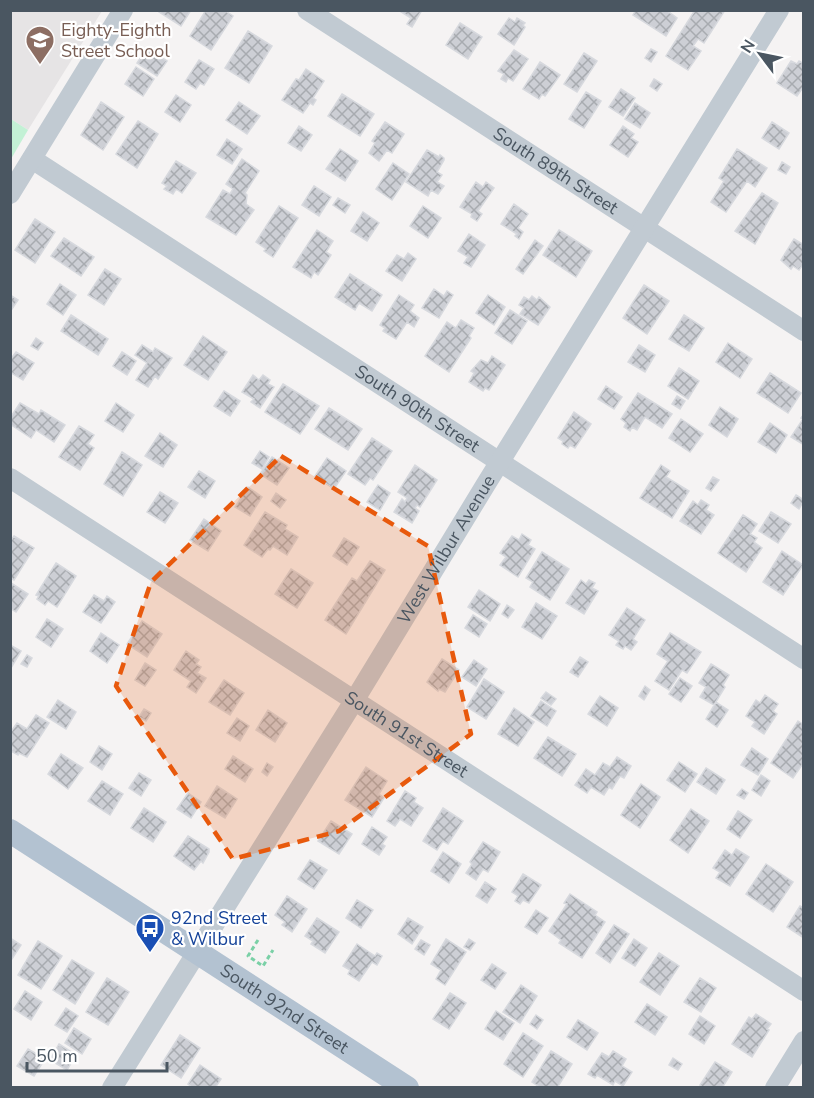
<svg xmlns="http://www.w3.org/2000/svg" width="814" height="1098" viewBox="0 0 814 1098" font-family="'Nunito Sans',sans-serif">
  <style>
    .education { fill: #e6e4e5 }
    .green { fill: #c3f1d5 }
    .building { fill: url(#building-cross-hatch); stroke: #d7d9de; stroke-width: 1.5 }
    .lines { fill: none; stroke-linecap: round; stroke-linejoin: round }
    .path { stroke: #7ad0a6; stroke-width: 3; stroke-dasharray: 4.5 3; stroke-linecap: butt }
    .minor { stroke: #c1cad2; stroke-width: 20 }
    .major { stroke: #b3c2d1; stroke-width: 24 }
    .marked { fill: #e8590c; fill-opacity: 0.2; stroke: #e8590c; stroke-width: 4.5; stroke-dasharray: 12 8; stroke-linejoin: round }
    .labels { text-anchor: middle; stroke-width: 4.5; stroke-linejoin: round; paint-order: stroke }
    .education-label { font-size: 18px; fill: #785e54; stroke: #fff; text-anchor: start }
    .street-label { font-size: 18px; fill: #4a5661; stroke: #fff }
    .transit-label { font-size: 18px; fill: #164399; stroke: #fff; text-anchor: start }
  </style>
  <defs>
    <pattern id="building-cross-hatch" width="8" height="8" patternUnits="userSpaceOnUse" patternTransform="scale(1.5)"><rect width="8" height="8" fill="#cdcfd5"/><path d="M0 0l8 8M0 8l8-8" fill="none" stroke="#a8abb0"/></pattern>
  </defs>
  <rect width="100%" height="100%" fill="#f5f3f3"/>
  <path class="education" d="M 10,11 L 102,11 L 28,130 L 11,119 Z"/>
  <path class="green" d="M 11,119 L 28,130 L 11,159 Z"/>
  <path class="building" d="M 160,10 L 191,10 L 181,26 L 159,12 Z
    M 206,10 L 224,10 L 233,16 L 211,50 L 190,36 Z
    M 398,10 L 422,10 L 412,27 L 407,24 L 411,18 Z
    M 636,10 L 666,10 L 677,18 L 666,36 L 633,15 Z
    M 695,10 L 725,10 L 704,43 L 698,39 L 693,46 L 701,51 L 688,70 L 666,56 Z
    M 509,18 L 515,22 L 517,18 L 525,23 L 523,25 L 525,27 L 514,45 L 498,34 Z
    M 460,23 L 482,37 L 468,59 L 446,45 Z
    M 248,31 L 272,46 L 249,83 L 225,68 Z
    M 147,48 L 167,61 L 157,76 L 137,63 Z
    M 651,49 L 657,52 L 651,62 L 645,58 Z
    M 514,50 L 528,59 L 513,81 L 508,78 L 506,82 L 501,79 L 504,74 L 498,71 Z
    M 584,53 L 597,61 L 577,92 L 564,84 Z
    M 199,60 L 214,69 L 204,85 L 200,83 L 196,89 L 185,82 Z
    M 791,61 L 797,64 L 799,61 L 804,64 L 804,86 L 797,96 L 777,83 Z
    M 540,62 L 560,75 L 545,96 L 542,94 L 539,99 L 523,89 Z
    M 136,67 L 154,79 L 143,96 L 125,84 Z
    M 306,69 L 324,81 L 313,98 L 316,100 L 313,105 L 310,103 L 303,113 L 282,100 L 296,79 L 299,80 Z
    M 654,79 L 662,84 L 657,91 L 650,86 Z
    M 621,89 L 635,98 L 623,116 L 609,107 Z
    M 586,92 L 601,101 L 584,128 L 569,119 Z
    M 342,94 L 374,114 L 360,136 L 328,116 Z
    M 176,95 L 191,105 L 180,122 L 165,112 Z
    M 101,102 L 124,117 L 103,150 L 81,135 Z
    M 239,102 L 260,116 L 247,134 L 226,120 Z
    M 635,103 L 650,113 L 640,128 L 625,119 Z
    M 138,121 L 158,134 L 137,168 L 116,154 Z
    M 385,122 L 404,134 L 392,153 L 387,150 L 379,161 L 369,153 L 375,143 L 372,141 Z
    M 772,122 L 789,133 L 779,149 L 762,138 Z
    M 299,126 L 312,135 L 301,151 L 288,143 Z
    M 623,126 L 634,134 L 631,138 L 638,142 L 628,157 L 610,145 Z
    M 227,139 L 242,149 L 232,164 L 217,155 Z
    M 340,149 L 358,161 L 345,181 L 326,169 Z
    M 737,149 L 767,168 L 755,187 L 747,181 L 726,212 L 711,202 L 724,181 L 719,178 Z
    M 427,150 L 439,157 L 440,155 L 444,158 L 444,160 L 437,172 L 442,175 L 437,182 L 444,186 L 438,194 L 431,190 L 428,196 L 406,182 Z
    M 242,159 L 259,171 L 245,193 L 247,195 L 246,204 L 254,210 L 236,235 L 206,217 L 223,190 L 230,194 L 233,189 L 226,184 Z
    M 176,161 L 196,173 L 182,193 L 176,189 L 173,194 L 164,189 L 167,186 L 162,183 Z
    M 782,162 L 790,167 L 786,174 L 778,170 Z
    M 393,163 L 409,174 L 392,200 L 376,189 Z
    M 476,182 L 483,187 L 486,182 L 494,188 L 478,211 L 482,214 L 477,221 L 471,217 L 472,214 L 460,207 Z
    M 314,186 L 331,197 L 319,216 L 302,205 Z
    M 762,193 L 778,203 L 755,244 L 735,231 Z
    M 338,198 L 350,205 L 345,213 L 333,205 Z
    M 514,204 L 528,214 L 518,228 L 523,232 L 519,239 L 515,236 L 517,234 L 501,224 Z
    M 279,206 L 298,218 L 273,257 L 264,251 L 266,249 L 256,242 Z
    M 423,206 L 441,218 L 428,238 L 410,226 Z
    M 363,212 L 379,223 L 367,241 L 351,231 Z
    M 35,219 L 55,232 L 35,263 L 15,250 Z
    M 317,230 L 333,241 L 326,252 L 331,255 L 318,275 L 314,272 L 311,278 L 293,267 Z
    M 559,230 L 592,251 L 576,277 L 543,255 Z
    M 469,234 L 485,245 L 471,267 L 464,263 L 468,257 L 458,251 Z
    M 64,238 L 94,257 L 81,276 L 51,256 Z
    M 794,239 L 804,245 L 804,263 L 799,270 L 793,266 L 791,269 L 781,260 Z
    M 535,240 L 543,246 L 523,274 L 516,269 Z
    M 408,253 L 416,259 L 402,281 L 386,271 L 397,255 L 404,259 Z
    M 105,269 L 121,279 L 104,305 L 88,295 Z
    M 350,274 L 382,295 L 372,311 L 359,303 L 355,310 L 335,297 Z
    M 60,284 L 76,295 L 63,315 L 47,304 Z
    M 644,285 L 669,301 L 647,334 L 623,318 Z
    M 434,289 L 444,296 L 447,291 L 453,295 L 439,318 L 422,308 Z
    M 10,295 L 18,300 L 10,312 Z
    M 399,295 L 414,305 L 410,311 L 419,318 L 414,327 L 407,322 L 396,339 L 383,331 L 385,328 L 380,325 Z
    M 488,295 L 505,307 L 494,325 L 476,313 Z
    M 532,296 L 537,300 L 539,297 L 550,307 L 538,325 L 520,314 L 524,308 L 519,305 L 524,297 L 529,300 Z
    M 510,310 L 527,321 L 512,344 L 495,333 Z
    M 71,315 L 108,339 L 98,355 L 61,331 Z
    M 684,315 L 704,328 L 689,351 L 669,339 Z
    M 461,320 L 474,328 L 469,336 L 471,338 L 449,372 L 425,356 L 447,322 L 456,328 Z
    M 203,336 L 227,352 L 208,380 L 184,365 Z
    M 36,338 L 43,343 L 38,350 L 31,346 Z
    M 728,343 L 752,359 L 740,378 L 716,362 Z
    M 142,345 L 153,352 L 155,348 L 172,358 L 158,379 L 155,376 L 148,387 L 136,380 L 147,363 L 135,355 Z
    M 639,345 L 655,355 L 645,372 L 628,362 Z
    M 16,352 L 34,363 L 23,380 L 10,372 L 10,360 Z
    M 122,352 L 136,361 L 127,375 L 113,366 Z
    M 492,356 L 505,365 L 489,390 L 485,388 L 483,391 L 469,382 L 474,373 L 471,371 L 481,360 L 488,363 Z
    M 679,368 L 699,381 L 688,399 L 668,386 Z
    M 770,373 L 801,393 L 788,413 L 757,393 Z
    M 253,375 L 259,380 L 263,375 L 270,380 L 268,384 L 274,387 L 260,408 L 251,402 L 254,399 L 242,392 Z
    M 283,384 L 319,406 L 300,434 L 265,412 Z
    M 606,386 L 622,397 L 614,409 L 598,399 Z
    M 224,391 L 240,401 L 230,416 L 214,406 Z
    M 638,393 L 672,414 L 662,428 L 645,417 L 637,430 L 632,427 L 630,431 L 624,427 L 626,423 L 621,419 Z
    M 677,396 L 685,401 L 680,409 L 672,404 Z
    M 20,403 L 39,414 L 41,410 L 65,425 L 54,442 L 36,430 L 31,438 L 10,424 L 10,418 Z
    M 116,403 L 134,415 L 123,432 L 105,421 Z
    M 720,407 L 738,419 L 727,437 L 709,425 Z
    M 329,408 L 362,429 L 348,450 L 315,429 Z
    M 574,412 L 591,424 L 575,448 L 570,445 L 568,448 L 562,444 L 563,441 L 558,438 Z
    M 804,414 L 804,445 L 791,437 L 803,419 L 801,418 Z
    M 681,419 L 703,434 L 690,452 L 669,438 Z
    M 770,423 L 787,435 L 776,453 L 758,442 Z
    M 79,426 L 94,435 L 88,444 L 94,448 L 80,470 L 59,457 Z
    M 160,433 L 177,445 L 163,467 L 145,456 Z
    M 372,438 L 392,451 L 373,480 L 370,478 L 365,485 L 348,474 Z
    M 260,451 L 269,457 L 262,469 L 252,463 Z
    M 122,452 L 142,465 L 123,496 L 104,484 Z
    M 272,457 L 289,468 L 277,485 L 260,474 Z
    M 327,458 L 346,471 L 334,489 L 315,476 Z
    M 415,465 L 437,480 L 420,507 L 417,505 L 415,508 L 419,511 L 412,523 L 394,512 L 402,499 L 405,502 L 407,498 L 398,492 Z
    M 661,465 L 670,471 L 666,477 L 689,491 L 672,518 L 640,498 Z
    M 199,471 L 215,481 L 205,498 L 188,487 Z
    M 713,477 L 719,480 L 711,491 L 706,488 Z
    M 378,485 L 390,493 L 380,510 L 367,502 Z
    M 248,487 L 262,497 L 250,516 L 235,507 Z
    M 160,492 L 178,503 L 165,523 L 147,512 Z
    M 276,493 L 286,500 L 280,508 L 271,501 Z
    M 796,495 L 804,500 L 799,509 L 791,503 Z
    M 701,500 L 709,505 L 706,510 L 714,515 L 701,534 L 680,521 L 693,501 L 698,505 Z
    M 265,512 L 287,525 L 285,529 L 298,537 L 287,555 L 273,546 L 270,550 L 268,549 L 262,557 L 244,545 Z
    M 771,512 L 791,524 L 778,543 L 759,531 Z
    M 743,515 L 757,524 L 750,534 L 757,538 L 754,542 L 762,548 L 746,572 L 718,553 Z
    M 204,519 L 221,531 L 208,551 L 190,540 Z
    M 522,534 L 531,540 L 528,545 L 535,549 L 518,577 L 500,565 L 506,557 L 500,553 L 512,536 L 519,540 Z
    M 14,536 L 34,548 L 14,580 L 10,578 L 10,542 Z
    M 344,538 L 359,547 L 347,565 L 333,556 Z
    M 782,551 L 803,565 L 783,595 L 763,582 Z
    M 542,552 L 569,569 L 550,600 L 530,587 L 533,582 L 526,578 Z
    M 370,561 L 385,570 L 346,634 L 325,620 L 352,578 L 357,581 Z
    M 56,563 L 76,576 L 57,607 L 48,601 L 45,605 L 37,599 L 39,596 L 36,595 Z
    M 291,569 L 313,583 L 297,608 L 275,594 Z
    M 581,580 L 586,584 L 589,580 L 595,583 L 592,588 L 598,591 L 584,614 L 566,603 Z
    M 11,583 L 28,594 L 16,612 L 10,608 Z
    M 479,590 L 500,604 L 490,621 L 468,607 Z
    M 94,595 L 104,601 L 107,596 L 115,602 L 101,623 L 83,612 Z
    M 536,603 L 557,616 L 542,639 L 522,627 Z
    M 507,605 L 514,610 L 508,618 L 502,614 Z
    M 627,608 L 645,620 L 633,639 L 637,642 L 631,650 L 625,646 L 623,649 L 616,645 L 619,641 L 609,635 Z
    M 473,615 L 487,624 L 479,637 L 465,628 Z
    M 47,619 L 63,629 L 51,647 L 36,637 Z
    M 142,621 L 162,634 L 147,657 L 127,644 Z
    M 101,633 L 119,645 L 107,663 L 90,651 Z
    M 670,633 L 701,652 L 687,673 L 682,670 L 669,690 L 655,681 L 668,661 L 657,654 Z
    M 10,645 L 21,651 L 11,668 L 10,668 Z
    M 186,651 L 199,660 L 196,664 L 201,667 L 197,673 L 206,678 L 196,693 L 187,687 L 191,681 L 174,670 Z
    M 27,655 L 32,658 L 27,667 L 21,664 Z
    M 580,657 L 588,662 L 578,677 L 570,672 Z
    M 442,659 L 459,670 L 445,692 L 439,689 L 438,691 L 427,682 Z
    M 474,660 L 487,669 L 476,686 L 462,677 Z
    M 145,663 L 156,670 L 145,686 L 135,680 Z
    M 711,664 L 729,675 L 723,685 L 725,687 L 714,705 L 700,697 L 706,687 L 699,683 Z
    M 680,678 L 692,686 L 681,702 L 669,694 Z
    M 484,679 L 504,692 L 486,719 L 467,707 Z
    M 224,680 L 244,693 L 230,715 L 209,702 Z
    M 645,686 L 650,690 L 644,700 L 639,696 Z
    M 546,692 L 556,699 L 551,705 L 541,698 Z
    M 765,695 L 778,704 L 773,711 L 777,714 L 764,734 L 752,726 L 755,722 L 746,716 L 756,700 L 760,703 Z
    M 600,696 L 618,708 L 607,726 L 588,714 Z
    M 58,700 L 76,712 L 66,729 L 47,717 Z
    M 541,701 L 556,711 L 547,726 L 531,716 Z
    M 716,702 L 728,710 L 717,727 L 706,719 Z
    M 514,708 L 534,722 L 518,746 L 498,734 Z
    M 144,709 L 151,713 L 146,721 L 139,717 Z
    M 268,710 L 287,723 L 275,742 L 256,730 Z
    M 36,715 L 49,723 L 27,757 L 19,753 L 18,755 L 11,751 L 13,748 L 10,746 L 10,733 L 17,723 L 27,729 Z
    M 237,718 L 249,726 L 240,741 L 227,733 Z
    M 798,721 L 804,725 L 804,762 L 793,778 L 771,763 Z
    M 548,737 L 576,754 L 562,776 L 534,758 Z
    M 99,746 L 112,754 L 102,770 L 90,762 Z
    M 752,748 L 768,759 L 758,775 L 741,765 Z
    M 61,754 L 83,768 L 68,789 L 48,774 Z
    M 233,756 L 253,769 L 245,782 L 225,769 Z
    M 617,757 L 631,766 L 624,778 L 620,776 L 612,789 L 609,787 L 604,795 L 591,787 L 587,793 L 575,785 L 586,769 L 595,775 L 603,763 L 610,767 Z
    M 679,762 L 697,774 L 685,792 L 667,780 Z
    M 267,763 L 273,767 L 267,776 L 262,772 Z
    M 366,767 L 387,781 L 379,794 L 384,798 L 372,817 L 345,800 Z
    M 706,768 L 725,780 L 716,794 L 697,782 Z
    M 139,773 L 151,780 L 141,796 L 129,788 Z
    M 761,775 L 770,781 L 761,796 L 752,790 Z
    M 102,781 L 123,794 L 110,815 L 88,801 Z
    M 641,784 L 660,797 L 640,828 L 621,815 Z
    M 217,786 L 237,799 L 225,818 L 205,806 Z
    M 742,789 L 748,793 L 744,799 L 737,795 Z
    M 405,791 L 416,798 L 414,802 L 423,808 L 411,826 L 400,819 L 395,826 L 387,821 Z
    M 188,793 L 201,802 L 191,818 L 177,809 Z
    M 144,808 L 166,822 L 153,842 L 131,828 Z
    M 443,808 L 463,821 L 448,844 L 443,841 L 437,850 L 423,841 Z
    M 691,809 L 709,821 L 688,853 L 670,840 Z
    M 738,811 L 752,820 L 740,838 L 727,829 Z
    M 331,821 L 352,834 L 339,854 L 318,841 Z
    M 372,827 L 387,837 L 382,844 L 385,846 L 379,855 L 362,844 Z
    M 188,836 L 209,849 L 209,852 L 203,863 L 201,861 L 194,870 L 174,856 Z
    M 483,842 L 500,852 L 488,872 L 483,869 L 476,880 L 466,873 L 472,864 L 470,862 Z
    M 736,849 L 749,857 L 730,886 L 716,878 L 720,872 L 713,868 L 725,850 L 732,855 Z
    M 443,852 L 461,864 L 449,883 L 431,871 Z
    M 310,860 L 327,870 L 314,889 L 298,879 Z
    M 766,864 L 793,882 L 773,912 L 746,894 Z
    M 523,874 L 541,885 L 529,903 L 523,900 L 520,904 L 515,901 L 518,896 L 512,892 Z
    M 485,882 L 496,889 L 487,903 L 476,896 Z
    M 570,894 L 597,912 L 595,915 L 605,922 L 582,958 L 559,943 L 561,940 L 549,931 L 567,904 L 564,903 Z
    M 287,896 L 307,909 L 292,932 L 282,925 L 285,922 L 275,915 Z
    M 357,900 L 373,910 L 361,928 L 346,918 Z
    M 800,906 L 804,908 L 804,938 L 787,927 Z
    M 536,910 L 548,918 L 537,934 L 525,927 Z
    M 317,918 L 339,932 L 325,953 L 311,944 L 313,941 L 305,936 Z
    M 408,918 L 423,927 L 412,944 L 398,934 Z
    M 614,925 L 629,934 L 610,963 L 596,953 Z
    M 10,938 L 21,945 L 10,962 Z
    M 446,939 L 466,952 L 445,985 L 436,979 L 441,970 L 431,964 Z
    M 469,939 L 475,943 L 470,950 L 464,947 Z
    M 634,939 L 647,948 L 635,966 L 622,958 Z
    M 421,940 L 430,945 L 424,955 L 415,949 Z
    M 38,941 L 62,956 L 41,989 L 18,975 Z
    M 357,944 L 375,956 L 377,953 L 382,956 L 377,965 L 372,962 L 359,981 L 348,974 L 350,970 L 343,966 Z
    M 659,953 L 679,966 L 660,995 L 640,982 Z
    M 72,960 L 94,973 L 75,1004 L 53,990 Z
    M 492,964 L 506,973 L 495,989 L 481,980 Z
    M 107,978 L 129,992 L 108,1025 L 86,1012 Z
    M 700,978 L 716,988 L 701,1012 L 684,1002 Z
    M 521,985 L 537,996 L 520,1023 L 503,1012 Z
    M 25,991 L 42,1002 L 31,1020 L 14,1009 Z
    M 450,993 L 466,1003 L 449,1029 L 433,1019 Z
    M 647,1004 L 667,1017 L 655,1035 L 635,1022 Z
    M 66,1008 L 78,1016 L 67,1032 L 55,1025 Z
    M 496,1011 L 514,1023 L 503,1040 L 485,1029 Z
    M 756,1014 L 771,1024 L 767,1029 L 769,1030 L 752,1057 L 732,1044 L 749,1017 L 752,1019 Z
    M 536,1015 L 543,1020 L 537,1029 L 530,1024 Z
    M 700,1016 L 715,1026 L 704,1044 L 689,1034 Z
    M 578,1020 L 598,1033 L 587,1050 L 567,1037 Z
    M 74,1028 L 91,1039 L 82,1054 L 65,1043 Z
    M 523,1033 L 543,1046 L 523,1077 L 504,1064 Z
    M 180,1035 L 200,1048 L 181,1078 L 161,1065 Z
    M 59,1044 L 76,1055 L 67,1070 L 50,1060 Z
    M 28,1049 L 45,1059 L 34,1076 L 17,1066 Z
    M 551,1051 L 572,1064 L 557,1088 L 541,1088 L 532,1082 Z
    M 613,1051 L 626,1059 L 622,1066 L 632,1072 L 623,1086 L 615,1081 L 613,1085 L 597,1075 L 595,1078 L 588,1074 L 602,1053 L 609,1057 Z
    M 673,1058 L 682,1064 L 678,1070 L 669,1065 Z
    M 715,1062 L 732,1072 L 722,1088 L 704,1088 L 700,1085 Z
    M 200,1065 L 221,1079 L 215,1088 L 193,1088 L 188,1084 Z"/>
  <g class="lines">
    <path class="path" d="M 258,940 L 248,956 L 263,966 L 273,950"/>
    <g class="minor">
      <path id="s1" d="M 307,10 L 804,331"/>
      <path id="s2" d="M 32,159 L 804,659"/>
      <path d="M 10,194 L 123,10"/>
      <path id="s3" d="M 10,478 L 804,991"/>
      <path id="s4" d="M 112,1088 L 354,701 L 486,484 L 779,10"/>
      <path d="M 775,1088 L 804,1041"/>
    </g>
    <path class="major" id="s5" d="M 10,831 L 407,1088"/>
  </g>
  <path class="marked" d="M 281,456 L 428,546 L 471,734 L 339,831 L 233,859 L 116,686 L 151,582 Z"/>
  <defs>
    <g id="school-pin" transform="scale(1.5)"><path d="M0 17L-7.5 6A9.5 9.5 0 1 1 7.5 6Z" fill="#8d6e63" stroke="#fff"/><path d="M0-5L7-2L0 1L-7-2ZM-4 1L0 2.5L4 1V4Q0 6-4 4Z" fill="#fff"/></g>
    <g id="bus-pin" transform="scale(1.5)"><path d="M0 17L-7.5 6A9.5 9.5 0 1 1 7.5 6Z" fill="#1a4fb4" stroke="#fff"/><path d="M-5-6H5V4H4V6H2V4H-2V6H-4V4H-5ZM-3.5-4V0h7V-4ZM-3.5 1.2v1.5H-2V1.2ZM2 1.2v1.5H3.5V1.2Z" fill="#fff"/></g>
  </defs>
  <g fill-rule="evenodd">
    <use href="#school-pin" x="40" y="40"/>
    <use href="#bus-pin" x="150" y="928"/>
  </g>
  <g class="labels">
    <g class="education-label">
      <text x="61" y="36">Eighty-Eighth<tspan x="61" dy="21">Street School</tspan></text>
    </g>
    <g class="street-label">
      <text dy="6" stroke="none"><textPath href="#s1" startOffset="296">South 89th Street</textPath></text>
      <text dy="6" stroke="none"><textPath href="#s2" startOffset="459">South 90th Street</textPath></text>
      <text dy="6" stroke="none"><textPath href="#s4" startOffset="634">West Wilbur Avenue</textPath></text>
      <text dy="6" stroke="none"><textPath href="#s3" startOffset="472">South 91st Street</textPath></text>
      <text dy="6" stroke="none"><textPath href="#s5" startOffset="327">South 92nd Street</textPath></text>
    </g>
    <g class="transit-label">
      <text x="171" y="924">92nd Street<tspan x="171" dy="21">&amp; Wilbur</tspan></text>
    </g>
  </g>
  <rect width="814" height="1098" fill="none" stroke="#4a5661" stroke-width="24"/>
  <g transform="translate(760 54) rotate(302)" stroke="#ffffff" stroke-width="4.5" paint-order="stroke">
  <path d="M0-4.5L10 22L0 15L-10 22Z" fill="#4a5661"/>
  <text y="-9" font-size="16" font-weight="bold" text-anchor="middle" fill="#4a5661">N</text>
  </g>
  <path d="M27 1062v9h140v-9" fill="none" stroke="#4a5661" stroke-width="3"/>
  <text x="36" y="1062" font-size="18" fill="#4a5661" stroke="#ffffff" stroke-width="4.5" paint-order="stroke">50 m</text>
</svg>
